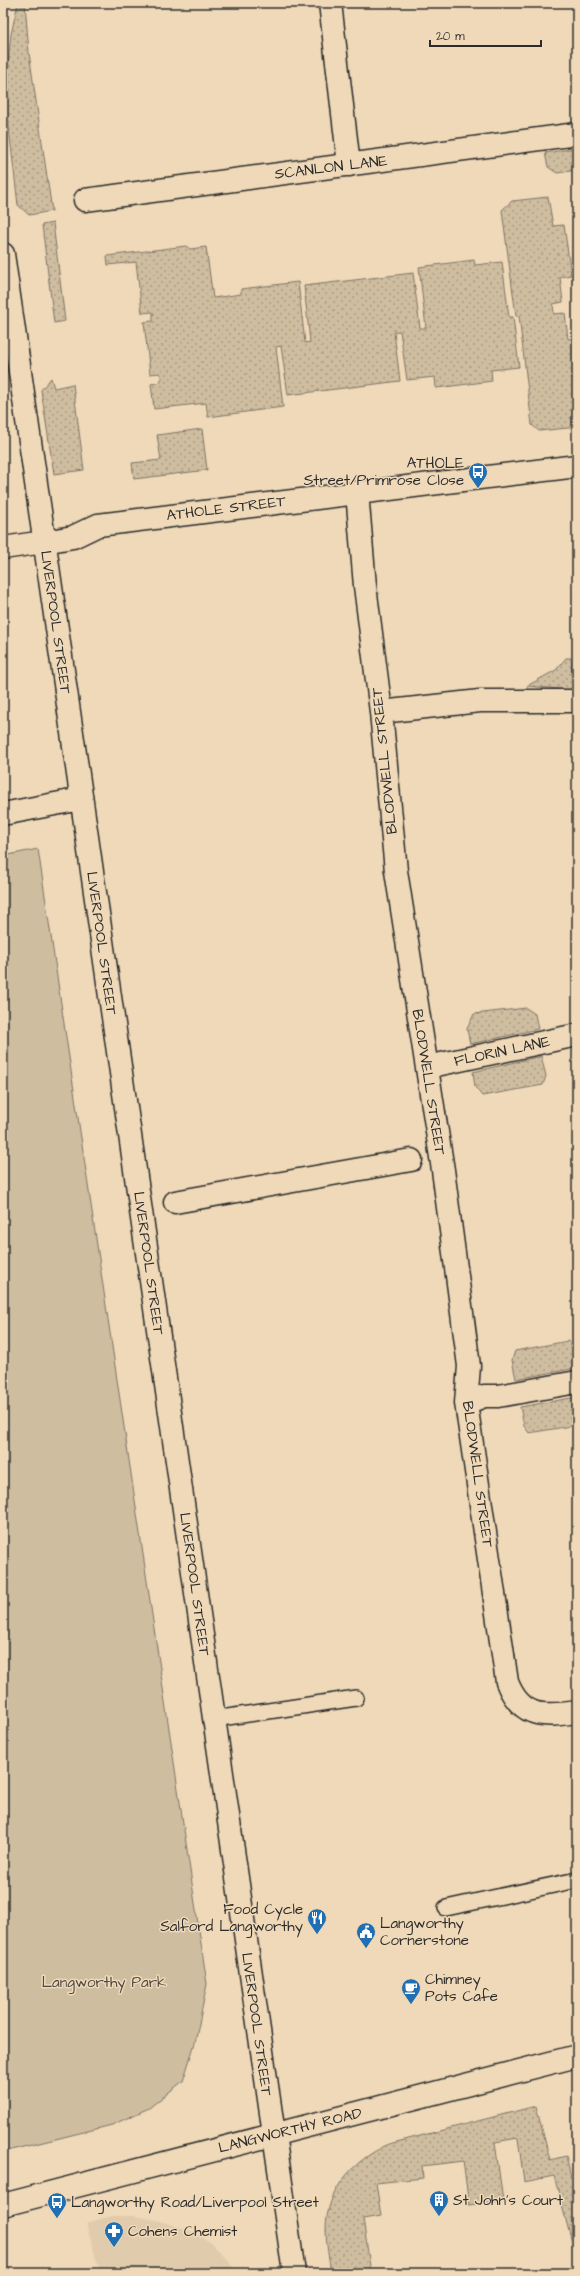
<svg xmlns="http://www.w3.org/2000/svg" width="580" height="2276" viewBox="0 0 580 2276" font-family="'Architects Daughter',sans-serif">
  <style>
    .built { fill: #e0cbad }
    .grass { fill: url(#grass-dots); stroke: #7d7466 }
    .park { fill: #cfbda0; stroke: #7d7466 }
    .lines { fill: none; stroke-linecap: round; stroke-linejoin: round }
    .lane-casing { stroke: #2b2b2b; stroke-width: 18 }
    .street-casing { stroke: #2b2b2b; stroke-width: 25 }
    .secondary-casing { stroke: #2b2b2b; stroke-width: 25 }
    .primary-casing { stroke: #2b2b2b; stroke-width: 25 }
    .lane { stroke: #efd9b8; stroke-width: 15 }
    .street { stroke: #efd9b8; stroke-width: 22 }
    .secondary { stroke: #efd9b8; stroke-width: 22 }
    .primary { stroke: #efd9b8; stroke-width: 22 }
    .labels { text-anchor: middle; stroke-width: 3; stroke-linejoin: round; paint-order: stroke }
    .street-label { font-size: 15px; fill: #2b2b2b; stroke: #efd9b8 }
    .poi-label { font-size: 15px; fill: #2b2b2b; stroke: #efd9b8; text-anchor: start }
    .park-label { font-size: 15px; fill: #4c4842; stroke: #efd9b8 }
  </style>
  <defs>
    <pattern id="grass-dots" width="8" height="8" patternUnits="userSpaceOnUse"><rect width="8" height="8" fill="#cfbda0"/><path d="M2 2h.1M6 6h.1" fill="none" stroke="#a89a83" stroke-width="1.8" stroke-linecap="round"/></pattern>
  </defs>
  <rect width="100%" height="100%" fill="#efd9b8"/>
  <filter id="ink" filterUnits="userSpaceOnUse"><feTurbulence type="fractalNoise" baseFrequency=".025" numOctaves="2"/><feDisplacementMap in="SourceGraphic" scale="8" xChannelSelector="R" yChannelSelector="G"/><feConvolveMatrix kernelMatrix="1 2 1 2 8 2 1 2 1" color-interpolation-filters="sRGB"/></filter>
  <g filter="url(#ink)">
    <path class="built" d="M 112,2216 L 135,2216 L 160,2221 L 188,2230 L 210,2242 L 227,2258 L 238,2273 L 100,2273 L 86,2223 Z"/>
    <path class="grass" d="M 18,3 L 25,3 L 29,53 L 52,211 L 29,215 L 18,205 L 5,94 L 11,34 Z
      M 577,148 L 577,170 L 557,173 L 548,167 L 545,153 Z
      M 548,197 L 553,226 L 564,225 L 571,275 L 560,277 L 563,302 L 553,304 L 554,314 L 565,313 L 568,339 L 577,338 L 577,390 L 575,391 L 577,427 L 539,431 L 532,425 L 519,316 L 516,316 L 502,210 L 512,201 Z
      M 53,223 L 65,321 L 54,323 L 42,225 Z
      M 186,246 L 190,249 L 206,247 L 213,298 L 241,294 L 241,289 L 298,282 L 305,343 L 310,342 L 304,286 L 413,273 L 420,328 L 426,328 L 419,267 L 474,260 L 475,265 L 502,262 L 509,317 L 513,317 L 519,367 L 491,370 L 492,381 L 436,388 L 435,377 L 407,380 L 400,331 L 394,332 L 400,381 L 288,395 L 281,346 L 276,347 L 283,407 L 208,417 L 206,403 L 154,409 L 151,384 L 161,382 L 160,373 L 150,374 L 144,322 L 153,321 L 153,312 L 142,313 L 136,262 L 108,265 L 107,256 Z
      M 51,378 L 54,388 L 73,384 L 84,470 L 54,474 L 41,390 Z
      M 202,429 L 207,470 L 134,479 L 132,463 L 161,460 L 157,435 Z
      M 566,658 L 571,658 L 573,684 L 571,690 L 527,686 L 556,670 Z
      M 526,1008 L 535,1014 L 538,1029 L 470,1044 L 467,1029 L 474,1014 Z
      M 541,1056 L 546,1076 L 543,1085 L 482,1096 L 475,1087 L 473,1072 Z
      M 568,1341 L 576,1348 L 577,1368 L 516,1379 L 512,1360 L 515,1351 Z
      M 577,1397 L 577,1425 L 529,1433 L 524,1426 L 520,1407 Z
      M 536,2106 L 550,2160 L 566,2156 L 571,2178 L 577,2176 L 577,2261 L 554,2176 L 524,2182 L 518,2138 L 495,2142 L 503,2201 L 469,2205 L 463,2161 L 422,2166 L 423,2178 L 376,2183 L 381,2216 L 363,2219 L 371,2273 L 331,2273 C 329,2259 326,2244 326,2230 C 326,2189 354,2160 389,2144 Z"/>
    <path class="park" d="M 38,849 L 207,1984 L 195,2043 L 183,2081 L 149,2108 L 112,2125 L 3,2152 L 3,856 Z"/>
    <g class="lines">
      <g class="lane-casing">
        <path id="lane" d="M 214,1719 L 356,1698
          M 446,1908 L 577,1880"/>
      </g>
      <g class="street-casing">
        <path id="street" d="M 330,3 L 349,165
          M 85,200 L 577,134
          M 357,492 L 365,586 L 381,712 L 396,871 L 443,1170 L 469,1366 L 466,1403 L 507,1682 C 521,1718 543,1717 577,1712
          M 44,542 L 73,537 L 98,525 L 577,466
          M 381,712 L 480,701 L 577,701
          M 3,814 L 81,799
          M 427,1067 L 577,1035
          M 175,1202 L 411,1160
          M 466,1403 L 484,1396 L 498,1396 L 577,1382"/>
      </g>
      <g class="secondary-casing">
        <path id="secondary" d="M 3,254 L 294,2273
          M 3,548 L 44,542"/>
      </g>
      <g class="primary-casing">
        <path id="primary" d="M 3,2205 L 577,2056"/>
      </g>
      <use href="#lane" class="lane"/>
      <use href="#street" class="street"/>
      <use href="#secondary" class="secondary"/>
      <use href="#primary" class="primary"/>
    </g>
  </g>
  <defs>
    <g id="bus-pin" transform="scale(1)"><path d="M0 17L-7.5 6A9.5 9.5 0 1 1 7.5 6Z" fill="#1f6fb2" stroke="#efd9b8"/><path d="M-5-6H5V4H4V6H2V4H-2V6H-4V4H-5ZM-3.5-4V0h7V-4ZM-3.5 1.2v1.5H-2V1.2ZM2 1.2v1.5H3.5V1.2Z" fill="#fff"/></g>
    <g id="restaurant-pin" transform="scale(1)"><path d="M0 17L-7.5 6A9.5 9.5 0 1 1 7.5 6Z" fill="#1f6fb2" stroke="#efd9b8"/><path d="M-5-6h1v4h1v-4h1v4h1v-4h1v5L-1.5 .5V6h-2V.5L-5-1ZM5-6V6H3V1.5H1.5Q1.5-4 5-6Z" fill="#fff"/></g>
    <g id="civic-pin" transform="scale(1)"><path d="M0 17L-7.5 6A9.5 9.5 0 1 1 7.5 6Z" fill="#1f6fb2" stroke="#efd9b8"/><path d="M-.6-6.5H3V-4.5H.6V-3L4-1V1h2V6H-6V1h2V-1L-.6-3ZM-1.2 2.5V6h2.4V2.5Z" fill="#fff"/></g>
    <g id="cafe-pin" transform="scale(1)"><path d="M0 17L-7.5 6A9.5 9.5 0 1 1 7.5 6Z" fill="#1f6fb2" stroke="#efd9b8"/><path d="M-5.5-4.5H6V0H3Q3 3.5 0 3.5H-2.5Q-5.5 3.5-5.5 0ZM3-3.2v2h1.7v-2ZM-6 4.5H4V6H-6Z" fill="#fff"/></g>
    <g id="building-pin" transform="scale(1)"><path d="M0 17L-7.5 6A9.5 9.5 0 1 1 7.5 6Z" fill="#1f6fb2" stroke="#efd9b8"/><path d="M-4-6H4V6H1V3H-1V6H-4ZM-2.5-4.3h1.7v1.8h-1.7ZM.8-4.3h1.7v1.8H.8ZM-2.5-1h1.7V.8h-1.7ZM.8-1h1.7V.8H.8Z" fill="#fff"/></g>
    <g id="pharmacy-pin" transform="scale(1)"><path d="M0 17L-7.5 6A9.5 9.5 0 1 1 7.5 6Z" fill="#1f6fb2" stroke="#efd9b8"/><path d="M-2-6h4v4h4v4h-4v4h-4v-4h-4v-4h4Z" fill="#fff"/></g>
  </defs>
  <g fill-rule="evenodd">
    <use href="#bus-pin" x="478" y="472"/>
    <use href="#restaurant-pin" x="317" y="1918"/>
    <use href="#civic-pin" x="366" y="1932"/>
    <use href="#cafe-pin" x="411" y="1988"/>
    <use href="#building-pin" x="439" y="2200"/>
    <use href="#bus-pin" x="57" y="2202"/>
    <use href="#pharmacy-pin" x="114" y="2231"/>
  </g>
  <g class="labels">
    <g class="street-label">
      <text transform="translate(331 167) rotate(-7)" y="5">SCANLON LANE</text>
      <text transform="translate(226 508) rotate(-7)" y="5">ATHOLE STREET</text>
      <text transform="translate(56 622) rotate(82)" y="5">LIVERPOOL STREET</text>
      <text transform="translate(384 761) rotate(-96)" y="5">BLODWELL STREET</text>
      <text transform="translate(102 943) rotate(82)" y="5">LIVERPOOL STREET</text>
      <text transform="translate(502 1051) rotate(-12)" y="5">FLORIN LANE</text>
      <text transform="translate(429 1082) rotate(81)" y="5">BLODWELL STREET</text>
      <text transform="translate(149 1263) rotate(82)" y="5">LIVERPOOL STREET</text>
      <text transform="translate(478 1474) rotate(82)" y="5">BLODWELL STREET</text>
      <text transform="translate(195 1584) rotate(82)" y="5">LIVERPOOL STREET</text>
      <text transform="translate(257 2024) rotate(82)" y="5">LIVERPOOL STREET</text>
      <text transform="translate(290 2130) rotate(-14)" y="5">LANGWORTHY ROAD</text>
    </g>
    <g class="poi-label">
      <text x="464" y="468" text-anchor="end">ATHOLE<tspan x="464" dy="17">Street/Primrose Close</tspan></text>
      <text x="303" y="1914" text-anchor="end">Food Cycle<tspan x="303" dy="17">Salford Langworthy</tspan></text>
      <text x="380" y="1928">Langworthy<tspan x="380" dy="17">Cornerstone</tspan></text>
      <text x="425" y="1984">Chimney<tspan x="425" dy="17">Pots Cafe</tspan></text>
      <text x="453" y="2205">St John's Court</text>
      <text x="71" y="2207">Langworthy Road/Liverpool Street</text>
      <text x="128" y="2236">Cohens Chemist</text>
    </g>
    <g class="park-label">
      <text x="104" y="1987">Langworthy Park</text>
    </g>
  </g>
  <rect width="580" height="2276" fill="none" stroke="#efd9b8" stroke-width="16"/>
  <rect x="8" y="8" width="564" height="2260" fill="none" stroke="#2b2b2b" stroke-width="1.5" filter="url(#ink)"/>
  <path d="M430 40v6h111v-6" fill="none" stroke="#2b2b2b" stroke-width="2"/>
  <text x="436" y="40" font-size="12" fill="#2b2b2b" stroke="#efd9b8" stroke-width="3" paint-order="stroke">20 m</text>
</svg>
